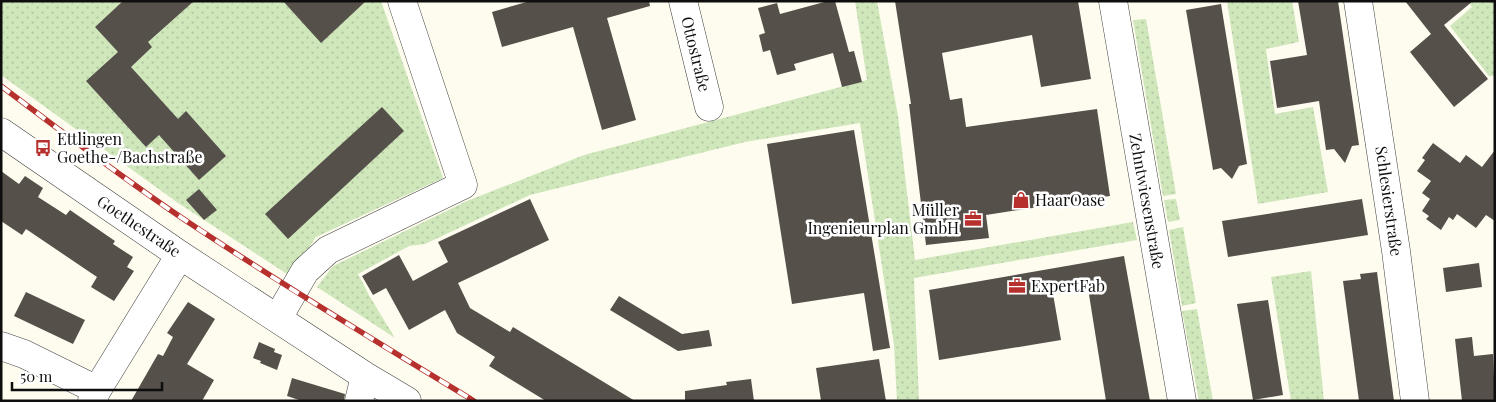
<svg xmlns="http://www.w3.org/2000/svg" width="1496" height="402" viewBox="0 0 1496 402" font-family="'Playfair Display',serif">
  <style>
    .grass { fill: url(#grass-dots) }
    .building { fill: #56504b }
    .lines { fill: none; stroke-linecap: round; stroke-linejoin: round }
    .minor-casing { stroke: #414141; stroke-width: 29 }
    .minor { stroke: #fff; stroke-width: 28 }
    .rail-casing { stroke: #b6302d; stroke-width: 5.5 }
    .rail { stroke: #fff; stroke-width: 4; stroke-dasharray: 11; stroke-linecap: butt }
    .labels { text-anchor: middle; stroke-width: 5; stroke-linejoin: round; paint-order: stroke }
    .street-label { font-size: 16px; fill: #0e0e0e; stroke: #fff }
    .poi-label { font-size: 16px; fill: #0e0e0e; stroke: #fff; text-anchor: start }
  </style>
  <defs>
    <pattern id="grass-dots" width="8" height="8" patternUnits="userSpaceOnUse" patternTransform="scale(1.25)"><rect width="8" height="8" fill="#cfe7bb"/><path d="M2 2h.1M6 6h.1" fill="none" stroke="#b1c5a0" stroke-width="1.8" stroke-linecap="round"/></pattern>
  </defs>
  <rect width="100%" height="100%" fill="#fefcef"/>
  <path class="grass" d="M 1,1 L 381,1 L 443,178 L 316,237 L 290,276 L 178,203 L 1,75 Z
    M 855,1 L 877,1 L 898,116 L 915,260 L 1133,222 L 1137,240 L 914,278 L 919,401 L 897,401 L 894,345 L 860,123 L 745,142 L 530,195 L 425,244 L 409,246 L 358,274 L 370,297 L 395,338 L 317,287 L 333,266 L 467,201 L 584,155 L 867,80 Z
    M 1227,1 L 1292,1 L 1299,42 L 1266,49 L 1275,114 L 1313,107 L 1328,192 L 1258,204 Z
    M 1468,1 L 1495,1 L 1495,76 L 1489,76 L 1450,26 L 1472,7 Z
    M 1146,19 L 1176,194 L 1163,196 L 1133,20 Z
    M 1176,199 L 1180,220 L 1168,222 L 1164,200 Z
    M 1183,227 L 1196,303 L 1182,306 L 1169,230 Z
    M 1311,271 L 1324,401 L 1291,401 L 1271,277 Z
    M 1197,309 L 1213,401 L 1199,401 L 1182,311 Z"/>
  <path class="building" d="M 123,1 L 194,1 L 148,42 L 152,47 L 131,67 L 178,119 L 186,111 L 226,156 L 199,180 L 159,135 L 146,147 L 86,81 L 118,52 L 95,27 Z
    M 283,1 L 366,1 L 321,43 Z
    M 530,1 L 649,1 L 650,6 L 607,18 L 636,120 L 602,130 L 573,27 L 502,47 L 492,12 Z
    M 828,1 L 835,1 L 849,52 L 854,51 L 862,82 L 842,87 L 833,53 L 794,64 L 796,70 L 777,75 L 770,50 L 763,52 L 759,35 L 765,33 L 758,8 L 777,3 L 780,14 Z
    M 895,1 L 1078,1 L 1091,79 L 1041,87 L 1032,35 L 942,53 L 950,100 L 962,98 L 966,127 L 1097,109 L 1110,196 L 986,215 L 989,238 L 926,245 L 909,104 L 911,104 Z
    M 1298,1 L 1338,1 L 1359,145 L 1352,146 L 1345,163 L 1334,149 L 1326,150 L 1319,101 L 1277,108 L 1270,61 L 1307,55 Z
    M 1405,1 L 1473,1 L 1444,25 L 1488,79 L 1454,107 L 1410,52 L 1431,34 Z
    M 1221,4 L 1247,164 L 1239,166 L 1232,179 L 1221,168 L 1213,170 L 1186,10 Z
    M 382,107 L 404,131 L 288,239 L 265,214 Z
    M 854,130 L 890,348 L 873,351 L 864,293 L 792,304 L 767,144 Z
    M 1433,143 L 1460,163 L 1466,155 L 1482,167 L 1495,150 L 1495,221 L 1486,215 L 1476,228 L 1457,214 L 1453,220 L 1449,217 L 1441,230 L 1426,219 L 1429,216 L 1422,211 L 1430,199 L 1422,193 L 1431,181 L 1417,171 L 1425,160 L 1422,158 Z
    M 1,171 L 19,184 L 25,176 L 43,188 L 38,197 L 66,215 L 70,210 L 115,241 L 113,244 L 133,257 L 127,267 L 134,271 L 114,301 L 91,287 L 97,277 L 26,229 L 22,235 L 1,221 Z
    M 199,189 L 217,210 L 204,220 L 186,200 Z
    M 530,199 L 549,240 L 458,283 L 470,308 L 510,332 L 513,327 L 635,401 L 546,401 L 489,366 L 495,357 L 457,333 L 445,310 L 409,330 L 386,288 L 373,295 L 362,276 L 399,255 L 413,281 L 448,262 L 438,242 Z
    M 1362,199 L 1368,235 L 1228,257 L 1222,221 Z
    M 1124,256 L 1150,401 L 1106,401 L 1087,282 L 1052,288 L 1061,340 L 939,360 L 929,290 Z
    M 1479,263 L 1482,287 L 1446,292 L 1443,268 Z
    M 1377,272 L 1394,401 L 1359,401 L 1343,281 L 1361,279 L 1360,274 Z
    M 26,292 L 85,320 L 73,344 L 14,316 Z
    M 619,296 L 682,334 L 709,330 L 712,346 L 678,351 L 610,310 Z
    M 1268,300 L 1283,395 L 1253,400 L 1237,304 Z
    M 188,302 L 215,319 L 187,364 L 214,380 L 202,401 L 131,401 L 158,354 L 163,356 L 173,337 L 167,333 Z
    M 1472,337 L 1474,356 L 1493,354 L 1495,401 L 1462,401 L 1455,339 Z
    M 259,342 L 275,349 L 274,352 L 282,355 L 277,370 L 260,363 L 261,361 L 253,358 Z
    M 879,359 L 886,401 L 821,401 L 816,368 Z
    M 292,378 L 345,394 L 344,401 L 302,401 L 287,396 Z
    M 751,379 L 754,401 L 685,401 L 685,391 L 727,385 L 726,382 Z"/>
  <g class="lines">
    <g class="minor-casing">
      <path id="minor" d="M 683,1 L 709,107
        M 1113,1 L 1182,401
        M 1358,1 L 1396,251 L 1415,401
        M 1,132 L 180,255 L 365,376 L 407,401
        M 278,318 L 305,271 L 328,250 L 463,185 L 402,1
        M 1,346 L 24,354 L 97,390
        M 92,401 L 97,390 L 180,255
        M 359,401 L 365,376"/>
    </g>
    <use href="#minor" class="minor"/>
    <g class="rail-casing">
      <path id="rail" d="M 1,86 C 64,133 126,181 191,224 C 284,286 379,343 474,401"/>
    </g>
    <use href="#rail" class="rail"/>
  </g>
  <defs>
    <g id="bus-bare" transform="scale(1.35)"><path d="M-5-6H5V4H4V6H2V4H-2V6H-4V4H-5ZM-3.5-4V0h7V-4ZM-3.5 1.2v1.5H-2V1.2ZM2 1.2v1.5H3.5V1.2Z" fill="#b6302d" stroke="#fff" stroke-width="2.5" paint-order="stroke"/></g>
    <g id="shop-bare" transform="scale(1.35)"><path d="M-5-2.5h2.3a2.7 3.5 0 0 1 5.4 0H5L5.5 6h-11ZM-1.5-2.5h3a1.5 2.3 0 0 0-3 0Z" fill="#b6302d" stroke="#fff" stroke-width="2.5" paint-order="stroke"/></g>
    <g id="office-bare" transform="scale(1.35)"><path d="M-6-3h4V-5.5h4V-3h4V5H-6ZM-1-4.5V-3h2v-1.5ZM-6 0V1H6V0Z" fill="#b6302d" stroke="#fff" stroke-width="2.5" paint-order="stroke"/></g>
  </defs>
  <g fill-rule="evenodd">
    <use href="#bus-bare" x="43" y="148"/>
    <use href="#shop-bare" x="1021" y="200"/>
    <use href="#office-bare" x="973" y="219"/>
    <use href="#office-bare" x="1017" y="286"/>
  </g>
  <g class="labels">
    <g class="street-label">
      <text transform="translate(696 54) rotate(76)" y="6">Ottostraße</text>
      <text transform="translate(1147 201) rotate(80)" y="6">Zehntwiesenstraße</text>
      <text transform="translate(1389 201) rotate(82)" y="6">Schlesierstraße</text>
      <text transform="translate(139 226) rotate(34)" y="6">Goethestraße</text>
    </g>
    <g class="poi-label">
      <text x="57" y="145">Ettlingen<tspan x="57" dy="18">Goethe-/Bachstraße</tspan></text>
      <text x="1035" y="206">HaarOase</text>
      <text x="959" y="216" text-anchor="end">Müller<tspan x="959" dy="18">Ingenieurplan GmbH</tspan></text>
      <text x="1031" y="292">ExpertFab</text>
    </g>
  </g>
  <rect width="1496" height="402" fill="none" stroke="#0e0e0e" stroke-width="5"/>
  <path d="M12 382v8h150v-8" fill="none" stroke="#0e0e0e" stroke-width="2.5"/>
  <text x="20" y="382" font-size="15" fill="#0e0e0e" stroke="#ffffff" stroke-width="4" paint-order="stroke">50 m</text>
</svg>
